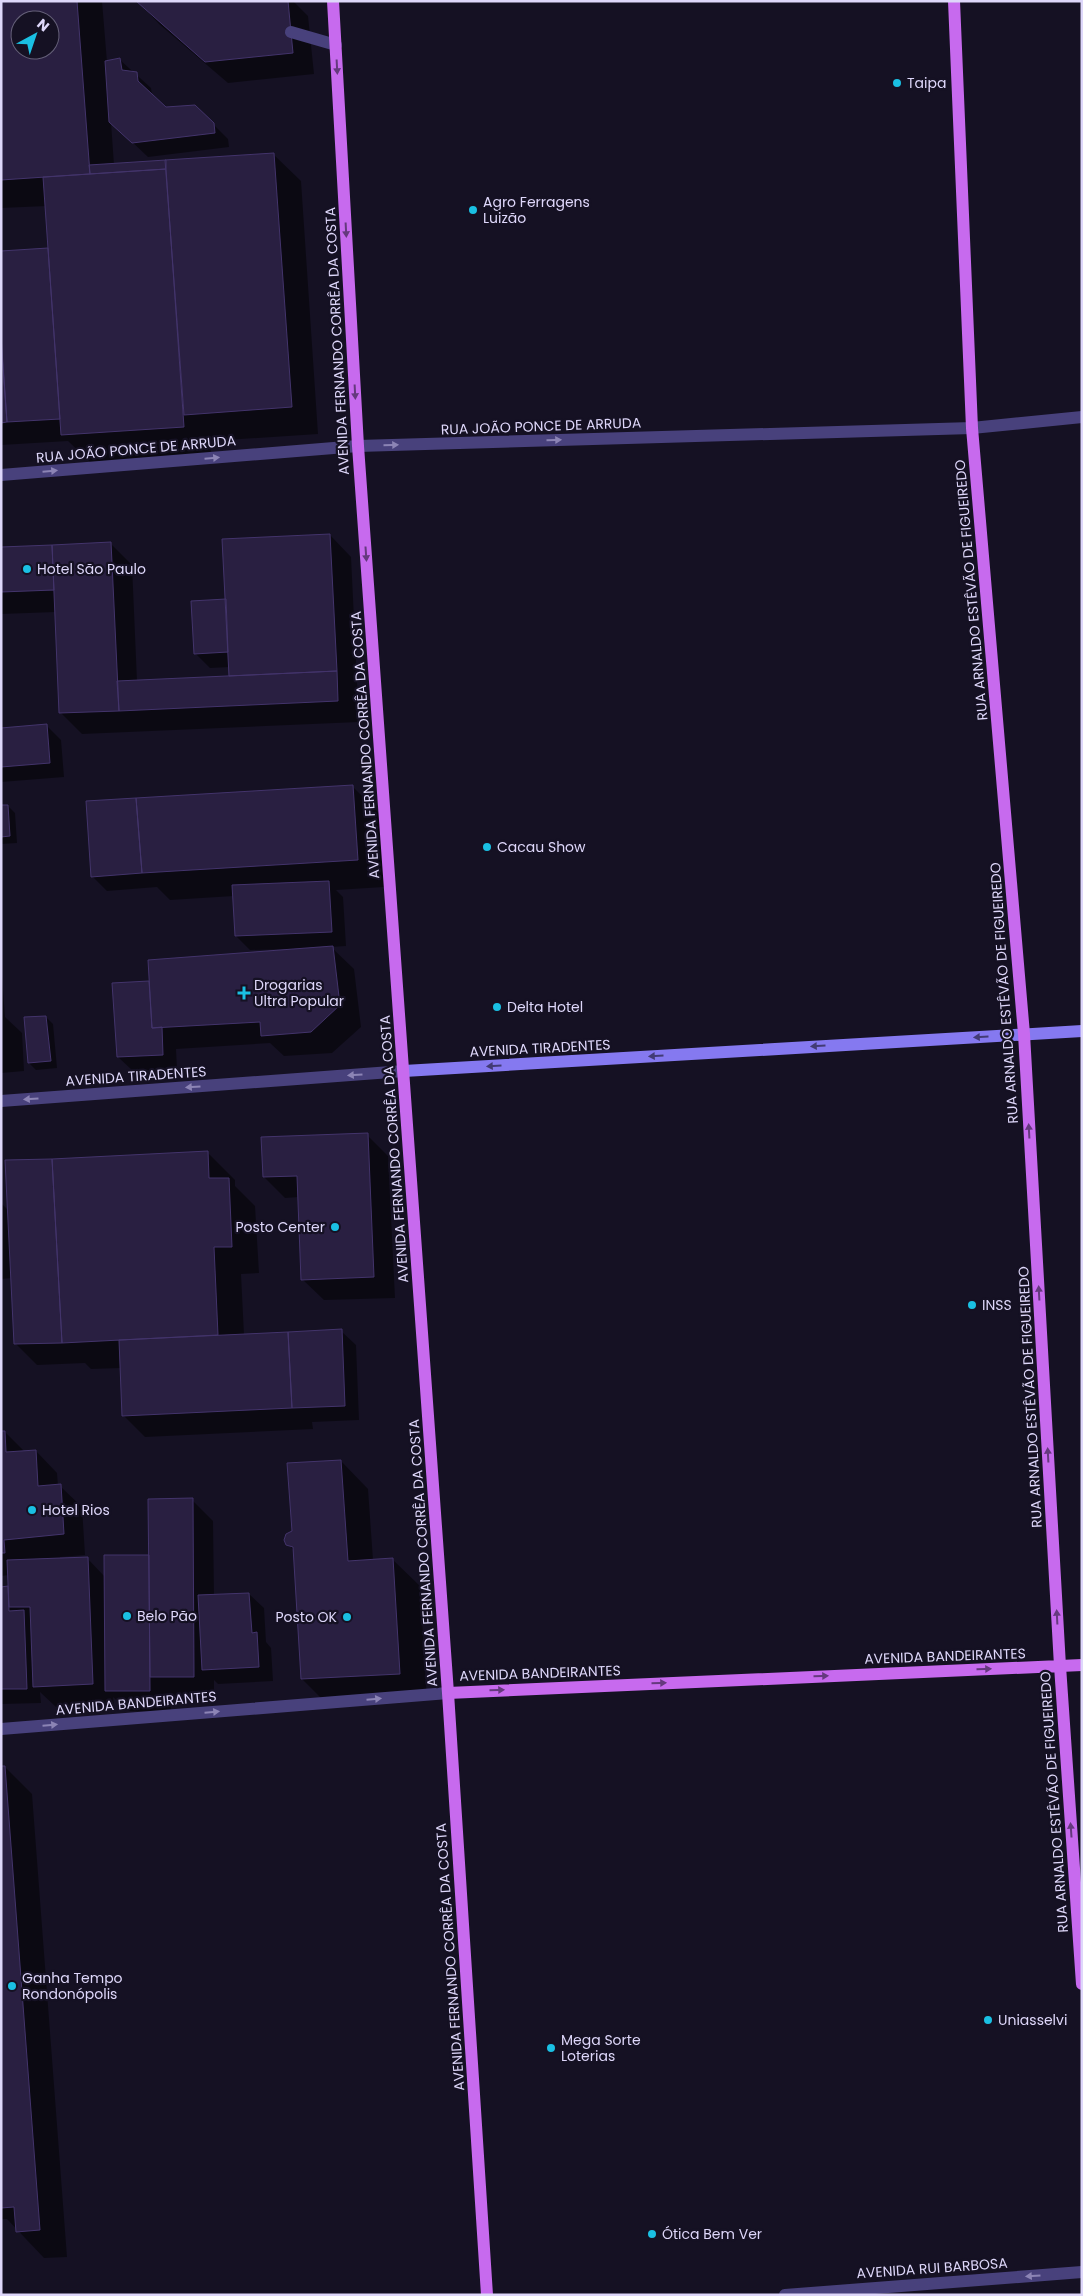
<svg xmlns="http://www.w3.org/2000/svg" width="1083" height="2296" viewBox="0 0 1083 2296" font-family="Poppins,sans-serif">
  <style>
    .shadow { fill: #0007; fill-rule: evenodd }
    .building { fill: #291f41; stroke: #43346b; fill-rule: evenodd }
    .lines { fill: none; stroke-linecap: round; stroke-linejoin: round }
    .lane { stroke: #48417c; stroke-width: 12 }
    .street { stroke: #48417c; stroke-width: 12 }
    .secondary { stroke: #8579f0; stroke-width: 12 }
    .primary { stroke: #c76aee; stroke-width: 12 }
    .oneway { fill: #65397e }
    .oneway2 { fill: #8c84b5 }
    .oneway3 { fill: #423b75 }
    .poi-dot { fill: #1ac0e3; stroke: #151123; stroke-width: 2 }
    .labels { text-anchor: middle; stroke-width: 4.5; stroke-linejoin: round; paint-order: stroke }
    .poi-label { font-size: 14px; fill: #ded7fa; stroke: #151123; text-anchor: start }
    .street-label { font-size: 14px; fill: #ded7fa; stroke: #151123 }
  </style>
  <rect width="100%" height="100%" fill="#151123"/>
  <path class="shadow" d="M 1,1 L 102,1 L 107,62 L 119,59 L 151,88 L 152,95 L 166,108 L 213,124 L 228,139 L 229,147 L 148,157 L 111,122 L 114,165 L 273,154 L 301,181 L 318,434 L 210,441 L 211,454 L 90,462 L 68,441 L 1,445 L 1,252 L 50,251 L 47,206 L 1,208 ZM 20,20 L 50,20 L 50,50 L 20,50 Z
    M 138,1 L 293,1 L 308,16 L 314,74 L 228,83 L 159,24 Z
    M 330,535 L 351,557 L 359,722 L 82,734 L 61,713 L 56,612 L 1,614 L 1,548 L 111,544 L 132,565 L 137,681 L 231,677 L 230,667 L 210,668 L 195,653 L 227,601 Z
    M 46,725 L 61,740 L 64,777 L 1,782 L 1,729 Z
    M 352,786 L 380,814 L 384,887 L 336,890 L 343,897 L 346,946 L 331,947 L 354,969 L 361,1027 L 332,1053 L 284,1056 L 270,1043 L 176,1049 L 177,1069 L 133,1071 L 118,1057 L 149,983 L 151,985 L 285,951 L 285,949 L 250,950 L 236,936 L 234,896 L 170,900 L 157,887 L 107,891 L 92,876 Z
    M 8,806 L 15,813 L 17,843 L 1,844 L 1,807 Z
    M 1,962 L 5,1017 L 22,1033 L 24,1071 L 1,1073 Z
    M 46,1017 L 53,1024 L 57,1068 L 36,1070 L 29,1063 Z
    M 367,1135 L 388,1156 L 395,1298 L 324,1300 L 302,1279 L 299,1197 L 285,1198 L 264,1177 Z
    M 208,1153 L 235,1180 L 235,1186 L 255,1206 L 259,1273 L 241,1274 L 244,1335 L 341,1331 L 356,1345 L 359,1420 L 312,1422 L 313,1429 L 145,1437 L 124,1416 L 121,1368 L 91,1369 L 85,1363 L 37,1365 L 16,1344 L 12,1278 L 1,1279 L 1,1203 L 9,1211 Z
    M 1,1432 L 5,1432 L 25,1452 L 36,1451 L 57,1473 L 58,1486 L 60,1486 L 82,1507 L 85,1555 L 60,1557 L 60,1559 L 87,1558 L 105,1577 L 150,1556 L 192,1500 L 213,1521 L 214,1596 L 249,1594 L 264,1608 L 266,1642 L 271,1648 L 273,1681 L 218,1684 L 214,1680 L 214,1698 L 170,1698 L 171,1712 L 128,1711 L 113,1697 L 114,1705 L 56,1707 L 40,1692 L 41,1703 L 1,1704 L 1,1588 L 10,1590 L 9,1575 L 1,1576 Z
    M 341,1461 L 368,1489 L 373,1560 L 392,1559 L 420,1586 L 427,1700 L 329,1706 L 302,1679 L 294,1551 L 288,1544 L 293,1532 Z
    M 1,1767 L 5,1767 L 32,1794 L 67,2257 L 44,2258 L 7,2219 L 1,2219 Z"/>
  <path class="building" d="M 1,1 L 77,1 L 90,174 L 1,180 ZM 20,20 L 50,20 L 50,50 L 20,50 Z
    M 136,1 L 288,1 L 293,53 L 205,62 Z
    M 120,58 L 122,70 L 137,72 L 138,81 L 166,107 L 195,105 L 214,123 L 215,133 L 132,143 L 109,122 L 105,61 Z
    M 274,153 L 292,407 L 184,415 L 165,160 Z
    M 166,160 L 166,169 L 90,174 L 89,165 Z
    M 166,169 L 184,427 L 61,435 L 43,177 Z
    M 48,248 L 60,419 L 7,422 L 1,336 L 1,251 Z
    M 1,341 L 7,422 L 1,423 Z
    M 330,534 L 337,671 L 229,676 L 222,539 Z
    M 111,542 L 119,711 L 59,713 L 52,545 Z
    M 52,545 L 54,590 L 1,592 L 1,547 Z
    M 226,599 L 228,652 L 194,654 L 191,601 Z
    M 337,671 L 338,701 L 119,711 L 117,681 Z
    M 47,724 L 50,763 L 1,767 L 1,728 Z
    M 353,785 L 358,860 L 142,873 L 136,798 Z
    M 136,798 L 142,873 L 91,877 L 86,801 Z
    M 1,805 L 8,805 L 10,836 L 1,837 Z
    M 329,881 L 332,932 L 235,936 L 232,885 Z
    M 333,946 L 340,1005 L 311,1032 L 261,1036 L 260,1022 L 152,1028 L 148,960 Z
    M 149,981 L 152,1028 L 162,1027 L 163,1055 L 117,1057 L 112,983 Z
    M 46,1016 L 51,1061 L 28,1063 L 24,1017 Z
    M 368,1133 L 374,1277 L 301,1280 L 297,1176 L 263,1177 L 261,1137 Z
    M 208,1151 L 209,1178 L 229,1178 L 232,1247 L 214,1247 L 218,1335 L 62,1343 L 52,1159 Z
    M 52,1159 L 62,1343 L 14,1344 L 5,1160 Z
    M 342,1329 L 345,1406 L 292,1408 L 288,1332 Z
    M 288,1332 L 292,1408 L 122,1416 L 119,1340 Z
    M 1,1431 L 5,1431 L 6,1452 L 36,1450 L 38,1486 L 61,1484 L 64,1534 L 4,1540 L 5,1553 L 1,1553 Z
    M 341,1460 L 348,1561 L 393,1558 L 400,1674 L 301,1679 L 293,1547 L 286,1545 L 284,1540 L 286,1534 L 292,1531 L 287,1463 Z
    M 193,1498 L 194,1677 L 150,1677 L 148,1499 Z
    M 104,1555 L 149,1555 L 150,1691 L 105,1691 Z
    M 88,1557 L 93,1684 L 33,1687 L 30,1607 L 9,1607 L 7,1560 Z
    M 8,1586 L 9,1611 L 24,1610 L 27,1689 L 1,1689 L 1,1587 Z
    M 249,1593 L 252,1633 L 257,1632 L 259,1667 L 202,1670 L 198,1595 Z
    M 1,1766 L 5,1766 L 40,2230 L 16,2232 L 14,2207 L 1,2208 Z"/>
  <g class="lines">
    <path class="lane" d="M 291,32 L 336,45"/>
    <path class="street" d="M 1,475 L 358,446 L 972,428 L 1082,417
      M 1,1101 L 404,1071
      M 1,1729 L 448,1693
      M 785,2295 L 1082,2272"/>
    <path class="secondary" d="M 404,1071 L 1082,1031"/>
    <path class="primary" d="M 333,1 L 358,446 L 448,1693 L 487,2295
      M 954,1 L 972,428 L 1024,1034 L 1060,1666 L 1082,1984
      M 448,1693 L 1082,1665"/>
  </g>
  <defs><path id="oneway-solid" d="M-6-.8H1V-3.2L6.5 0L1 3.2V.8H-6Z" transform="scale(1.25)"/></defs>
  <g class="oneway">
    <use href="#oneway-solid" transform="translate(337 67) rotate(87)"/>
    <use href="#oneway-solid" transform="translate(346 230) rotate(87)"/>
    <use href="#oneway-solid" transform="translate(355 392) rotate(87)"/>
    <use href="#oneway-solid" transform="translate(366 554) rotate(86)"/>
    <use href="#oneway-solid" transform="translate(1029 1131) rotate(-93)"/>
    <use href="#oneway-solid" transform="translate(1039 1293) rotate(-93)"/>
    <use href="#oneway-solid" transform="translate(1048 1455) rotate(-93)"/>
    <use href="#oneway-solid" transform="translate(1057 1617) rotate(-93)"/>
    <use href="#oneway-solid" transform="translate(984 1669) rotate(-2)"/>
    <use href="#oneway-solid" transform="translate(821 1676) rotate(-2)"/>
    <use href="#oneway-solid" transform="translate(659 1683) rotate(-2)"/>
    <use href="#oneway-solid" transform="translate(497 1690) rotate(-2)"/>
    <use href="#oneway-solid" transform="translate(1071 1830) rotate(-94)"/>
  </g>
  <g class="oneway2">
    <use href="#oneway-solid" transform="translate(554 440) rotate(-2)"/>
    <use href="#oneway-solid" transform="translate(391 445) rotate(-2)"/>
    <use href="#oneway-solid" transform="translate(212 458) rotate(-5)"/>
    <use href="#oneway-solid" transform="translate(50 471) rotate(-5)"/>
    <use href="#oneway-solid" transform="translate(355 1075) rotate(176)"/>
    <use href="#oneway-solid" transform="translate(193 1087) rotate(176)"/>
    <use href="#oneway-solid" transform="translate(31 1099) rotate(176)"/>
    <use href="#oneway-solid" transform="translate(374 1699) rotate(-5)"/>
    <use href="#oneway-solid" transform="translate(212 1712) rotate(-5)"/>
    <use href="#oneway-solid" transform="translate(50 1725) rotate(-5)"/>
    <use href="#oneway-solid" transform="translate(1033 2276) rotate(176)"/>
  </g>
  <g class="oneway3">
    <use href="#oneway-solid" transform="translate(981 1037) rotate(177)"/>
    <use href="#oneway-solid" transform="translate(818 1046) rotate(177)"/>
    <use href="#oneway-solid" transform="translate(656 1056) rotate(177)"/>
    <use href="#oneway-solid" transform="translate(494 1066) rotate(177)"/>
  </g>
  <g class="poi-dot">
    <circle cx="897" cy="83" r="5"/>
    <circle cx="473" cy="210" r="5"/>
    <circle cx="27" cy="569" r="5"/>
    <circle cx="487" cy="847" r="5"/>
    <path d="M241.5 985.5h5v5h5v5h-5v5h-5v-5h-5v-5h5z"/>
    <circle cx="497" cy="1007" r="5"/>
    <circle cx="335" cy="1227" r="5"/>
    <circle cx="972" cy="1305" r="5"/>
    <circle cx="32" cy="1510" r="5"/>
    <circle cx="127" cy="1616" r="5"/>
    <circle cx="347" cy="1617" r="5"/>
    <circle cx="12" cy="1986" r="5"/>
    <circle cx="988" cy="2020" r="5"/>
    <circle cx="551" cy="2048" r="5"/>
    <circle cx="652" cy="2234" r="5"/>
  </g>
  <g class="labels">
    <g class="poi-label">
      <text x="907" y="88">Taipa</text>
      <text x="483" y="207">Agro Ferragens<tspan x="483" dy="16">Luizão</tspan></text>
      <text x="37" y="574">Hotel São Paulo</text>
      <text x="497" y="852">Cacau Show</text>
      <text x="254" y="990">Drogarias<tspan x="254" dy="16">Ultra Popular</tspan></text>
      <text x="507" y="1012">Delta Hotel</text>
      <text x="325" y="1232" text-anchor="end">Posto Center</text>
      <text x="982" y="1310">INSS</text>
      <text x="42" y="1515">Hotel Rios</text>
      <text x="137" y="1621">Belo Pão</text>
      <text x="337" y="1622" text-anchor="end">Posto OK</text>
      <text x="22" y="1983">Ganha Tempo<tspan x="22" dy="16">Rondonópolis</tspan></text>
      <text x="998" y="2025">Uniasselvi</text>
      <text x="561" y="2045">Mega Sorte<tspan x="561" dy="16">Loterias</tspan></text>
      <text x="662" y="2239">Ótica Bem Ver</text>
    </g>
    <g class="street-label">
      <text transform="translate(337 341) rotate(-93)" y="5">AVENIDA FERNANDO CORRÊA DA COSTA</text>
      <text transform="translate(541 426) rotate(-2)" y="5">RUA JOÃO PONCE DE ARRUDA</text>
      <text transform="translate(136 449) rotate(-5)" y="5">RUA JOÃO PONCE DE ARRUDA</text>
      <text transform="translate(971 590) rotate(-95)" y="5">RUA ARNALDO ESTÊVÃO DE FIGUEIREDO</text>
      <text transform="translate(365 745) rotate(-94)" y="5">AVENIDA FERNANDO CORRÊA DA COSTA</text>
      <text transform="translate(1004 993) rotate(-94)" y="5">RUA ARNALDO ESTÊVÃO DE FIGUEIREDO</text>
      <text transform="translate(540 1048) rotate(-3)" y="5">AVENIDA TIRADENTES</text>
      <text transform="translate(136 1076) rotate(-4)" y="5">AVENIDA TIRADENTES</text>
      <text transform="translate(394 1149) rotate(-94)" y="5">AVENIDA FERNANDO CORRÊA DA COSTA</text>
      <text transform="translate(1030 1397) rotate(-93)" y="5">RUA ARNALDO ESTÊVÃO DE FIGUEIREDO</text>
      <text transform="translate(423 1553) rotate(-94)" y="5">AVENIDA FERNANDO CORRÊA DA COSTA</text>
      <text transform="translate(945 1656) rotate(-2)" y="5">AVENIDA BANDEIRANTES</text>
      <text transform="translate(540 1673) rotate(-2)" y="5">AVENIDA BANDEIRANTES</text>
      <text transform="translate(136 1703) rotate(-5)" y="5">AVENIDA BANDEIRANTES</text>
      <text transform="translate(1054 1802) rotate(-94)" y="5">RUA ARNALDO ESTÊVÃO DE FIGUEIREDO</text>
      <text transform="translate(450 1957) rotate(-94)" y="5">AVENIDA FERNANDO CORRÊA DA COSTA</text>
      <text transform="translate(932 2268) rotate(-4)" y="5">AVENIDA RUI BARBOSA</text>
    </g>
  </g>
  <rect width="1083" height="2296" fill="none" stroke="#ded7fa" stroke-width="5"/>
  <g transform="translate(35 35) rotate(40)"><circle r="24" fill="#151123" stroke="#656079"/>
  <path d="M0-4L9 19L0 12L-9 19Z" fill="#1ac0e3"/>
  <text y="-8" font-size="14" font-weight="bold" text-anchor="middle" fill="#ded7fa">N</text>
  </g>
</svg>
